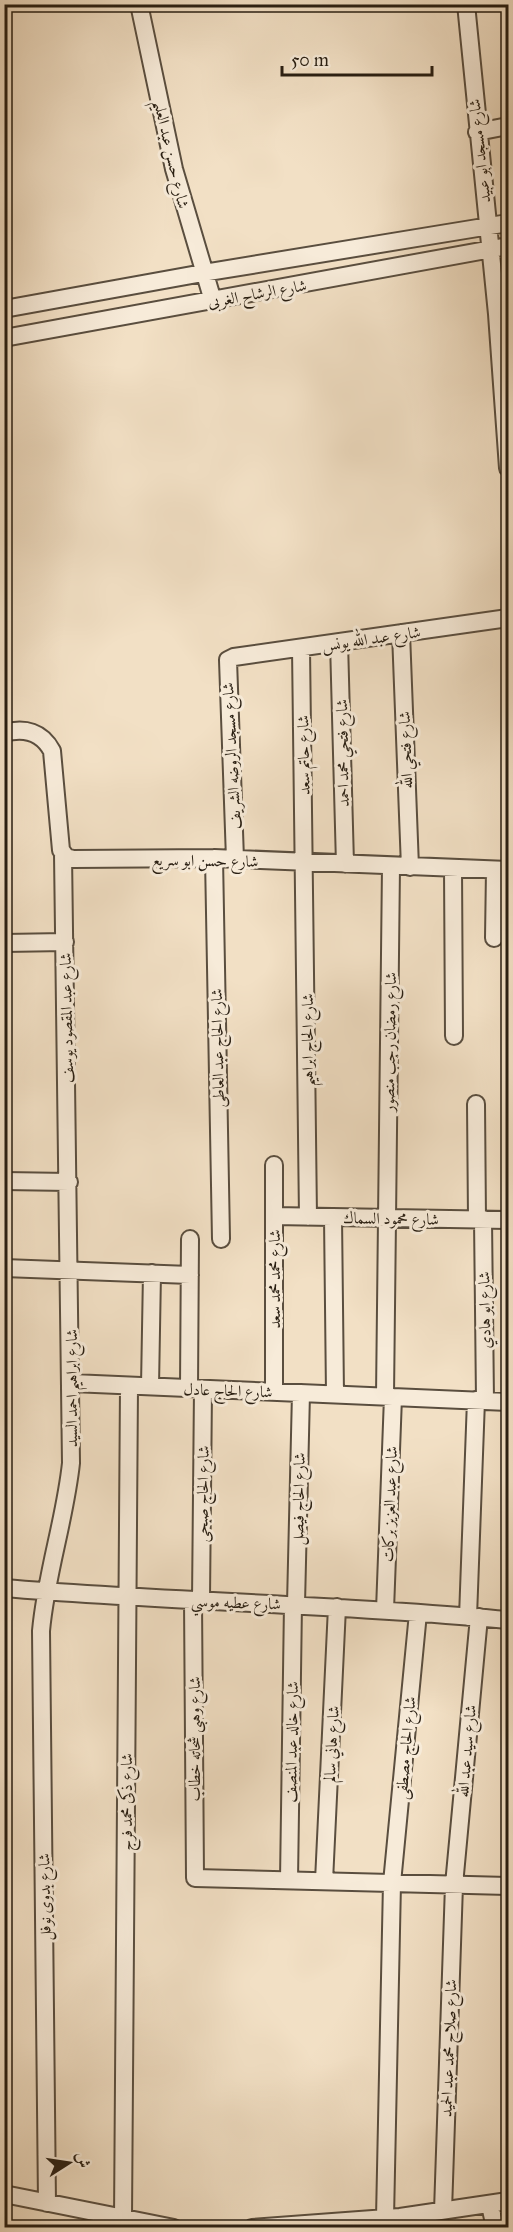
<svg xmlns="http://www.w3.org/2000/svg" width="513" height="2232" viewBox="0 0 513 2232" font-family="'IM FELL Great Primer',Amiri,serif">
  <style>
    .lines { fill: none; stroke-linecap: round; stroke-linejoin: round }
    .minor-casing { stroke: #5a4e3f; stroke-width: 20 }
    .minor { stroke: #f7ebd9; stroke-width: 16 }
    .labels { text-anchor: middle; stroke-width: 6; stroke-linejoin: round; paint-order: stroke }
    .street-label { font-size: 16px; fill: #281e12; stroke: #f7ebd9 }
  </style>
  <rect width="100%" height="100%" fill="#f2e0c5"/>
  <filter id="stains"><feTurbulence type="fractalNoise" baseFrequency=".00333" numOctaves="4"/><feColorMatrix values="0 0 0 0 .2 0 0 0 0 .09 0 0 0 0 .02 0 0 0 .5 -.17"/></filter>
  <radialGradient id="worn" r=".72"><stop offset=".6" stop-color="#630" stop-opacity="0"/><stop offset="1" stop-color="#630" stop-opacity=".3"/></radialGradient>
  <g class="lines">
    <g class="minor-casing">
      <path id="minor" d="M 139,4 L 174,169 L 213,301
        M 466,4 L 497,314 L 508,468
        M 477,132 L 508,126
        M 4,309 L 203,273 L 508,223
        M 4,338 L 508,246
        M 401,633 L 410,867
        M 339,642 L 345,864
        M 301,648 L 308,1217
        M 4,733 C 25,727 42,732 52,751 L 61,850 L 66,857 L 73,859 L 214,858 L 508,870
        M 214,858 L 221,1239
        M 235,859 L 228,660 L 234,657 L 508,618
        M 453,868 L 454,1036
        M 494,938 L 495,870
        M 4,943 L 65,942
        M 476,1104 L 477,1219
        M 4,1181 L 69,1182
        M 274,1216 L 508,1220
        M 333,1217 L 335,1394
        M 483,1219 L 485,1400
        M 4,1268 L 190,1275
        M 72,1383 L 508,1402
        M 150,1386 L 152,1273
        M 189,1388 L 190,1239
        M 274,1392 L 274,1165
        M 385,1396 L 391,866
        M 4,1588 C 172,1602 341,1604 508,1620
        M 193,1600 L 195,1878 L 508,1886
        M 201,1600 L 203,1389
        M 296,1604 L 301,1393
        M 385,1610 L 393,1397
        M 468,1617 L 476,1400
        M 289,1880 L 293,1604
        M 324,1881 L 337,1607
        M 4,2194 L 174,2228
        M 47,2203 L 41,1631 C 46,1574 65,1520 71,1463 L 63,854
        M 490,2205 L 495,2228
        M 443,2211 L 454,1885 L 479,1617
        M 385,2218 L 392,1883 L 418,1613
        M 123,2219 L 129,1386
        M 252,2228 L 400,2217 L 508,2201"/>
    </g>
    <use href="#minor" class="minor"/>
  </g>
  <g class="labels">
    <g class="street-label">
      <text transform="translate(479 151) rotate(-96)" y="6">شارع مسجد ابو عبيد</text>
      <text transform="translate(172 154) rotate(77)" y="6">شارع حسن عبد العليم</text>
      <text transform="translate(257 293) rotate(-10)" y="6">شارع الرشاح الغربى</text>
      <text transform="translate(371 638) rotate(-8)" y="6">شارع عبد الله يونس</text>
      <text transform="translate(405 750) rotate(-92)" y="6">شارع فتحي الله</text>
      <text transform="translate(342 753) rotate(-91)" y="6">شارع فتحي محمد احمد</text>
      <text transform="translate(303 755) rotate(-91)" y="6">شارع حاتم سعد</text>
      <text transform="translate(231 756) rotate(-93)" y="6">شارع مسجد الروضه الشريف</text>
      <text transform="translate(205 860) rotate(1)" y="6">شارع حسن ابو سريع</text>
      <text transform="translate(66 1018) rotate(-91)" y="6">شارع عبد المقصود يوسف</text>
      <text transform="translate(307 1040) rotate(-90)" y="6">شارع الحاج ابراهيم</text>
      <text transform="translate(389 1042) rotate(-89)" y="6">شارع رمضان رجب منصور</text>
      <text transform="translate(217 1048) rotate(-91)" y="6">شارع الحاج عبد العاطى</text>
      <text transform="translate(391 1218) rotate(1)" y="6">شارع محمود السماك</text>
      <text transform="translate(274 1279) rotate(-90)" y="6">شارع محمد محمد سعد</text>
      <text transform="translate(484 1310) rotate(-91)" y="6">شارع ابو هادي</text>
      <text transform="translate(71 1388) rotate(-90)" y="6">شارع ابراهيم احمد السيد</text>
      <text transform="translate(228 1390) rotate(2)" y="6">شارع الحاج عادل</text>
      <text transform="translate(202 1494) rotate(-89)" y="6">شارع الحاج صبحى</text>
      <text transform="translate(298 1499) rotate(-89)" y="6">شارع الحاج فيصل</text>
      <text transform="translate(389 1504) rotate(-88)" y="6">شارع عبد العزيز بركات</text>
      <text transform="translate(236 1602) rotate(2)" y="6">شارع عطيه موسي</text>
      <text transform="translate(194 1739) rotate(-90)" y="6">شارع وهبى شحاته خطاب</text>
      <text transform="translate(291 1742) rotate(-89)" y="6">شارع خالد عبد المنصف</text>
      <text transform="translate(331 1744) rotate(-87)" y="6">شارع هاني سالم</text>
      <text transform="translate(405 1748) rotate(-85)" y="6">شارع الحاج مصطفى</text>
      <text transform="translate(466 1751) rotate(-85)" y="6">شارع سيد عبد الله</text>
      <text transform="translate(126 1802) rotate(-90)" y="6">شارع ذكى محمد فرج</text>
      <text transform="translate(44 1897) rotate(-91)" y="6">شارع بدوى نوفل</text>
      <text transform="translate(448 2048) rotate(-88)" y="6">شارع صلاح محمد عبد الحميد</text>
    </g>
  </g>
  <rect width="513" height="2232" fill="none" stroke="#f2e0c5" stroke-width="24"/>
  <rect x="6" y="6" width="501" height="2220" fill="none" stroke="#281e12" stroke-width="3"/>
  <rect x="12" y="12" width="489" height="2208" fill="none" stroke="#281e12" stroke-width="1.5"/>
  <g transform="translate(69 2163) rotate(78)" stroke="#f7ebd9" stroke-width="4.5" paint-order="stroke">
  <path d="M0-4.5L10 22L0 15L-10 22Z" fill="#281e12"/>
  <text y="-9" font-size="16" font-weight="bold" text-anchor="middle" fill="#281e12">ش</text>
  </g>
  <path d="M282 66v9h150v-9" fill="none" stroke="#281e12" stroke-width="3"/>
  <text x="291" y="66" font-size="18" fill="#281e12" stroke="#f7ebd9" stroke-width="4.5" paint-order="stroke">50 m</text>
  <rect width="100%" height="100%" filter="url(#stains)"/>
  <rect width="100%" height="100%" fill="url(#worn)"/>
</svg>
